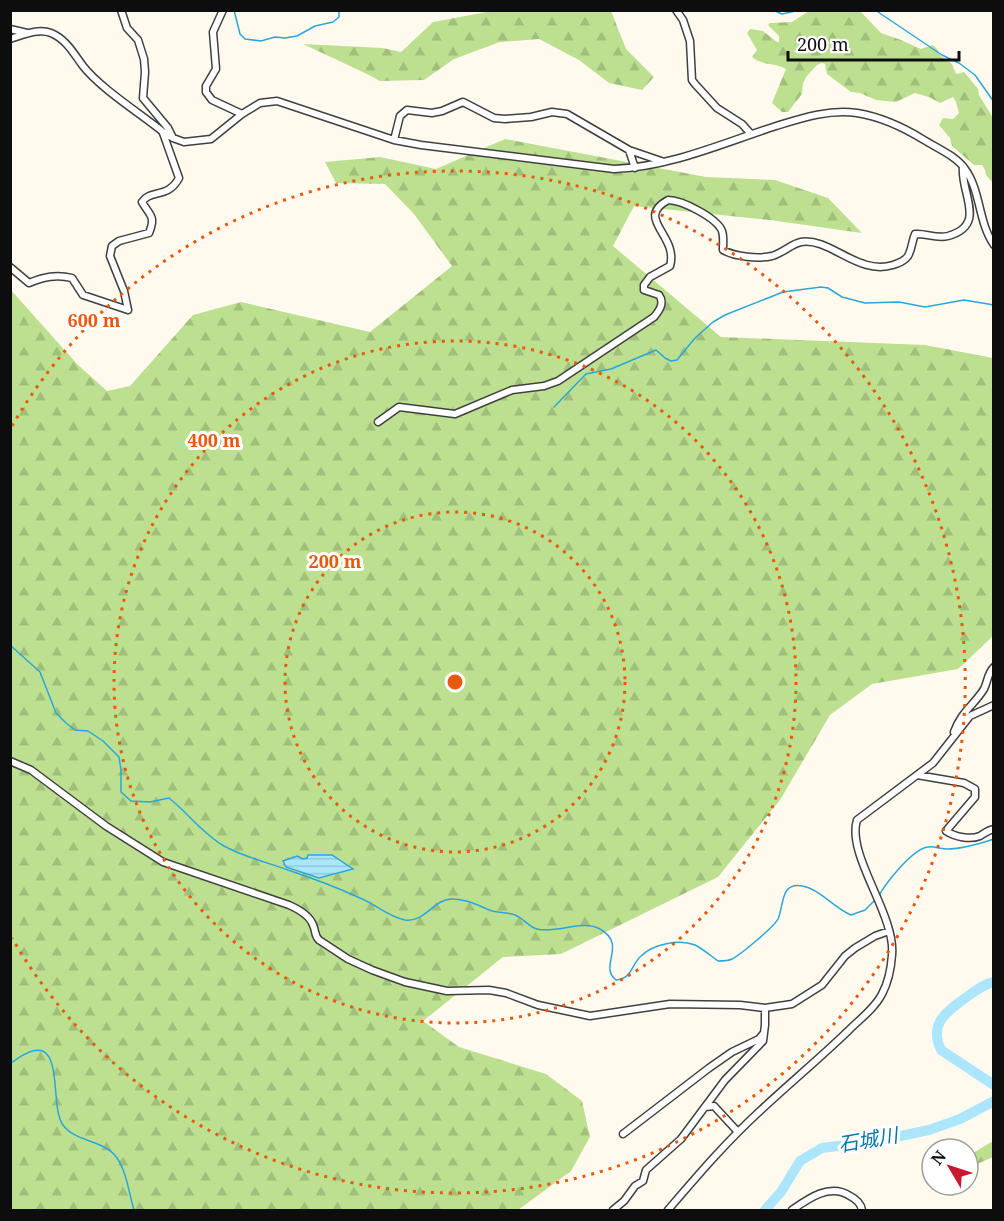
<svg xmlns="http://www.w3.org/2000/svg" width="1004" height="1221" viewBox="0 0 1004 1221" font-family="'Noto Serif','Noto Sans JP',serif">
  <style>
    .forest { fill: url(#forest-firs) }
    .water { fill: url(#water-rules); stroke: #2ba6db; stroke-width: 1.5 }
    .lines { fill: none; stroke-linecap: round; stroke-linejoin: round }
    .stream { stroke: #2ba6db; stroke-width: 1.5 }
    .river { stroke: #ace6fd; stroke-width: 10 }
    .minor-casing { stroke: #404040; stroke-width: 9 }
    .minor { stroke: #fff; stroke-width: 6 }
    .ring { fill: none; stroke: #e8590c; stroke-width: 3; stroke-dasharray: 3 6 }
    .labels { text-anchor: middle; stroke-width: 6; stroke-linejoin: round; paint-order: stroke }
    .water-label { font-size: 20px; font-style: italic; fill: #0975ac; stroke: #fff }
    .centre { fill: #e8590c; stroke: #fff; stroke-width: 3 }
    .ring-label { font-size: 18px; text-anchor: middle; font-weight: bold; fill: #e8590c; stroke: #fff; stroke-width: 6; stroke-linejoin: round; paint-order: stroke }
  </style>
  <defs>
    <pattern id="forest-firs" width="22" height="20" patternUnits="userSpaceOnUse" patternTransform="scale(1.5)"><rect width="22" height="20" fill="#bce090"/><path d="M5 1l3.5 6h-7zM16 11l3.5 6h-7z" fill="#a0bf7b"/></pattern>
    <pattern id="water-rules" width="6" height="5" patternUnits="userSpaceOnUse" patternTransform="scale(1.5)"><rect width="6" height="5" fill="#ace6fd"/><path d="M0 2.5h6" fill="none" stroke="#93c4d8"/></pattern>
  </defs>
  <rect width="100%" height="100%" fill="#fffaed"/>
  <path class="forest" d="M 492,11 L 611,11 L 626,49 L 654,77 L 642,90 L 609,83 L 579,60 L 539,39 L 500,42 L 454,59 L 424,80 L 380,81 L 367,74 L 303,44 L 383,48 L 401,52 L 433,22 Z
    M 809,11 L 860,11 L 881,33 L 901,40 L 921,49 L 933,45 L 937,49 L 941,56 L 952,64 L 956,74 L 964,72 L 978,89 L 979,95 L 993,118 L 993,183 L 986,175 L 985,170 L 982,165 L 974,165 L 952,146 L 950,138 L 939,125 L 943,118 L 953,119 L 959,113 L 956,102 L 953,97 L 940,103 L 929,97 L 915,93 L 896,102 L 876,100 L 860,93 L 851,92 L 827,74 L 825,64 L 822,63 L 817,65 L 806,77 L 803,83 L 802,94 L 788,112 L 782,112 L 772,103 L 786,69 C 774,62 762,66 752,57 L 757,50 L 747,33 L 750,29 L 763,31 L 777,42 L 779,42 L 779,36 L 768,25 L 770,23 L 792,22 Z
    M 505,139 L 706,177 L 775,180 L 828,198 L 862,233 L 770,220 L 634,206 L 613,246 L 721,337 L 925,345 L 993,358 L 993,636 L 958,669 L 872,684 L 830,715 L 780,800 L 718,877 L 561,954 L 503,957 L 423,1021 L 459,1047 L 546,1074 L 582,1101 L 590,1137 L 571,1171 L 518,1210 L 11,1210 L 10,289 L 78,365 L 107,391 L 130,386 L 193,315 L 241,302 L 370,332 L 452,266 L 414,214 L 385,184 L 336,183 L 325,162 L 380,157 L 436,169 Z
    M 993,1141 L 993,1157 L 968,1168 L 968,1156 Z"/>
  <path class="water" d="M 308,855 L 332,855 L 353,869 L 319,878 L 286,867 L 283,861 L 297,856 L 303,859 L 307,858 Z"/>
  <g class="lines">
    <path class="stream" d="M 234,10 L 240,34 L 245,39 L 261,41 L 275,37 L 285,38 L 297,36 L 315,26 L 333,22 L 339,17 L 339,10
      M 773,10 L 782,14 L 800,10
      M 875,10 L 942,55 L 959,63 L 975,75 L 994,102
      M 554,407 L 586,374 L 611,369 L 656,350 L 665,358 L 671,361 L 677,360 L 695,338 L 713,322 L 725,315 L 783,292 L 821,287 L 828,288 L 842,297 L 865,303 L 899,302 L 925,307 L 964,300 L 994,305
      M 10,645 L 40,672 L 56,713 L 66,723 L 75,730 L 88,731 L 103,741 L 119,757 L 121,770 L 121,792 L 131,801 L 150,802 L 169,798 C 188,813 203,834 224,846 C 244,857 266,862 288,870 C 312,878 336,887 360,898 C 375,904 389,917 405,920 C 425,923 434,898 453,899 C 467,899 479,906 492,911 C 499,913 507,912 515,915 C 523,918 529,927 537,929 C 557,934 582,919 600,929 C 628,945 598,966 616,980 C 632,979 631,965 641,956 C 653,944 679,939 695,945 C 703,949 711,956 718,961 C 722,961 728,961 732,959 C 740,955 774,927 778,919 C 784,906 780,882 802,886 C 820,889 834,908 851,915 L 865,910 L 875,900
      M 878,897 C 886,883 912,849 928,847 C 934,846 941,849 947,849 C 962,849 979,844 994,839
      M 10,1064 C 70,1017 47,1103 63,1125 C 76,1143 104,1139 117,1158 C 127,1173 129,1194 134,1210"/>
    <path class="river" d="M 994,982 C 984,984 976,990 968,996 C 948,1011 928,1022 941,1050 L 994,1085
      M 765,1210 L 781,1192 L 800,1161 L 822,1148 L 877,1141 L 929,1130 L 960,1119 L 994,1101"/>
    <g class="minor-casing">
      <path id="minor" d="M 121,10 L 127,28 L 138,40 L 144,59 L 145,72 L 143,98 L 168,128 L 173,138
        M 223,10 L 213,32 L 216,69 L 206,86 L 206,92 L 212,100 L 242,114
        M 676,10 L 683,20 L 690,41 L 692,80 L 695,84 L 717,108 L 742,124 L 751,134
        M 10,29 L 27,33
        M 10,39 C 23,35 38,28 51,33 C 66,39 74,54 83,66 C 100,88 141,114 163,132 L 173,138 L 184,142 L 211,139 L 242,114 L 260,103 L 277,101 L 394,140 L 421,145 L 614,169 C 670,167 723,143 776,126 C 802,118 829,109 857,113 C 882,117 903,127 924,140 C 937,148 956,156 965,169 C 981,191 978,222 994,245
        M 394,140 L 400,116 L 407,110 L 432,113 L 442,111 L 463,102 L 494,118 L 505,119 L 531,117 L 552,112 L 567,114 L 629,150 L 664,162
        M 629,150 L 635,168
        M 10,267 L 29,283 C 44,277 56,274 72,278 L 83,295 L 128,310
        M 128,310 L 124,291 L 110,256 L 112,246 L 119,241 L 149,233 C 156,216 150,216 142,202 C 150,189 168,199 179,178 L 163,133
        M 378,422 L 399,407 L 455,414 L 512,390 L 544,386 L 558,381 L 654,317 C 659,311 665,303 659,295 L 644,290 L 644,285 L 650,277 L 670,266 C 679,235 634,219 668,200 C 682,200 717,218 722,231 C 724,237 723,244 723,250 C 735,257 759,259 772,256 C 783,253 791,244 801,242 C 830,237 858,276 893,265 C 899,263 905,261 908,256 C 912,249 912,241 915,234 C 926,233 936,239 948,236 C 988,225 960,193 963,167
        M 954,732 C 961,712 974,705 984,689 C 988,681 987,674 994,667
        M 10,761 L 31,770 L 106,826 L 163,862 L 289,905 C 298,909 310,916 313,925 C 316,931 314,935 319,940 L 348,959 L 372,970 L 405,982 L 447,991 L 489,990 L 506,993 L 538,1005 L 590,1016 L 670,1004 L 740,1005 L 765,1008 L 792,1004 L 822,985 L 845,956 L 855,948 L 875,936 L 889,931
        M 917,775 L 964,783 L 975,789 L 975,797 L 946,831 C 955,837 970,840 980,836 C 985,833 988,830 994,829
        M 705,1107 L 714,1106 L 738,1132
        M 623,1134 L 709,1068 L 732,1052 L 759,1039 L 764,1033 L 765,1025 L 765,1008
        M 613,1210 L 624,1201 L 635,1186 L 643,1181 L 646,1170 L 681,1139 L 725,1080 L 763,1041 L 764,1033
        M 668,1210 C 698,1175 727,1141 761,1110 C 790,1083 820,1058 848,1031 C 860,1019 875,1008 882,994 C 889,981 891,969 892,955 C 896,915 846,855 857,820 L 933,763 L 970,716 L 994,705
        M 792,1210 C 809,1198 830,1183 850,1196 C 856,1199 861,1204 862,1210"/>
    </g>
    <use href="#minor" class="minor"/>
  </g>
  <g class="ring">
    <circle cx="455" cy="682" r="170"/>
    <circle cx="455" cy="682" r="341"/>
    <path d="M12 426A511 511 0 1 1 12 938"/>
  </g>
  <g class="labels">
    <g class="water-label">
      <text transform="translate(868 1140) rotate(-10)" y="7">石城川</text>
    </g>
  </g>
  <circle cx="455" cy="682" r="9" class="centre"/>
  <g class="ring-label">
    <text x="94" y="327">600 m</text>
    <text x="214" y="447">400 m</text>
    <text x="335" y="568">200 m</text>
  </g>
  <rect width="1004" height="1221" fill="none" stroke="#0d0d0d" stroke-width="24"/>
  <g transform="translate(950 1167) rotate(309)"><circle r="28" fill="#ffffff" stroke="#9e9e9e" stroke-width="1.5"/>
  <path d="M0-4.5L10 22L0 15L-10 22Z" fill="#cc1731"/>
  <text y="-9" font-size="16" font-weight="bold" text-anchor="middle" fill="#0d0d0d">N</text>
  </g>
  <path d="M788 51v9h171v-9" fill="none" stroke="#0d0d0d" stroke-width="3"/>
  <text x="797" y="51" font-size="18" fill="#0d0d0d" stroke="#ffffff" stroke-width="4.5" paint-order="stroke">200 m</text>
</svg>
